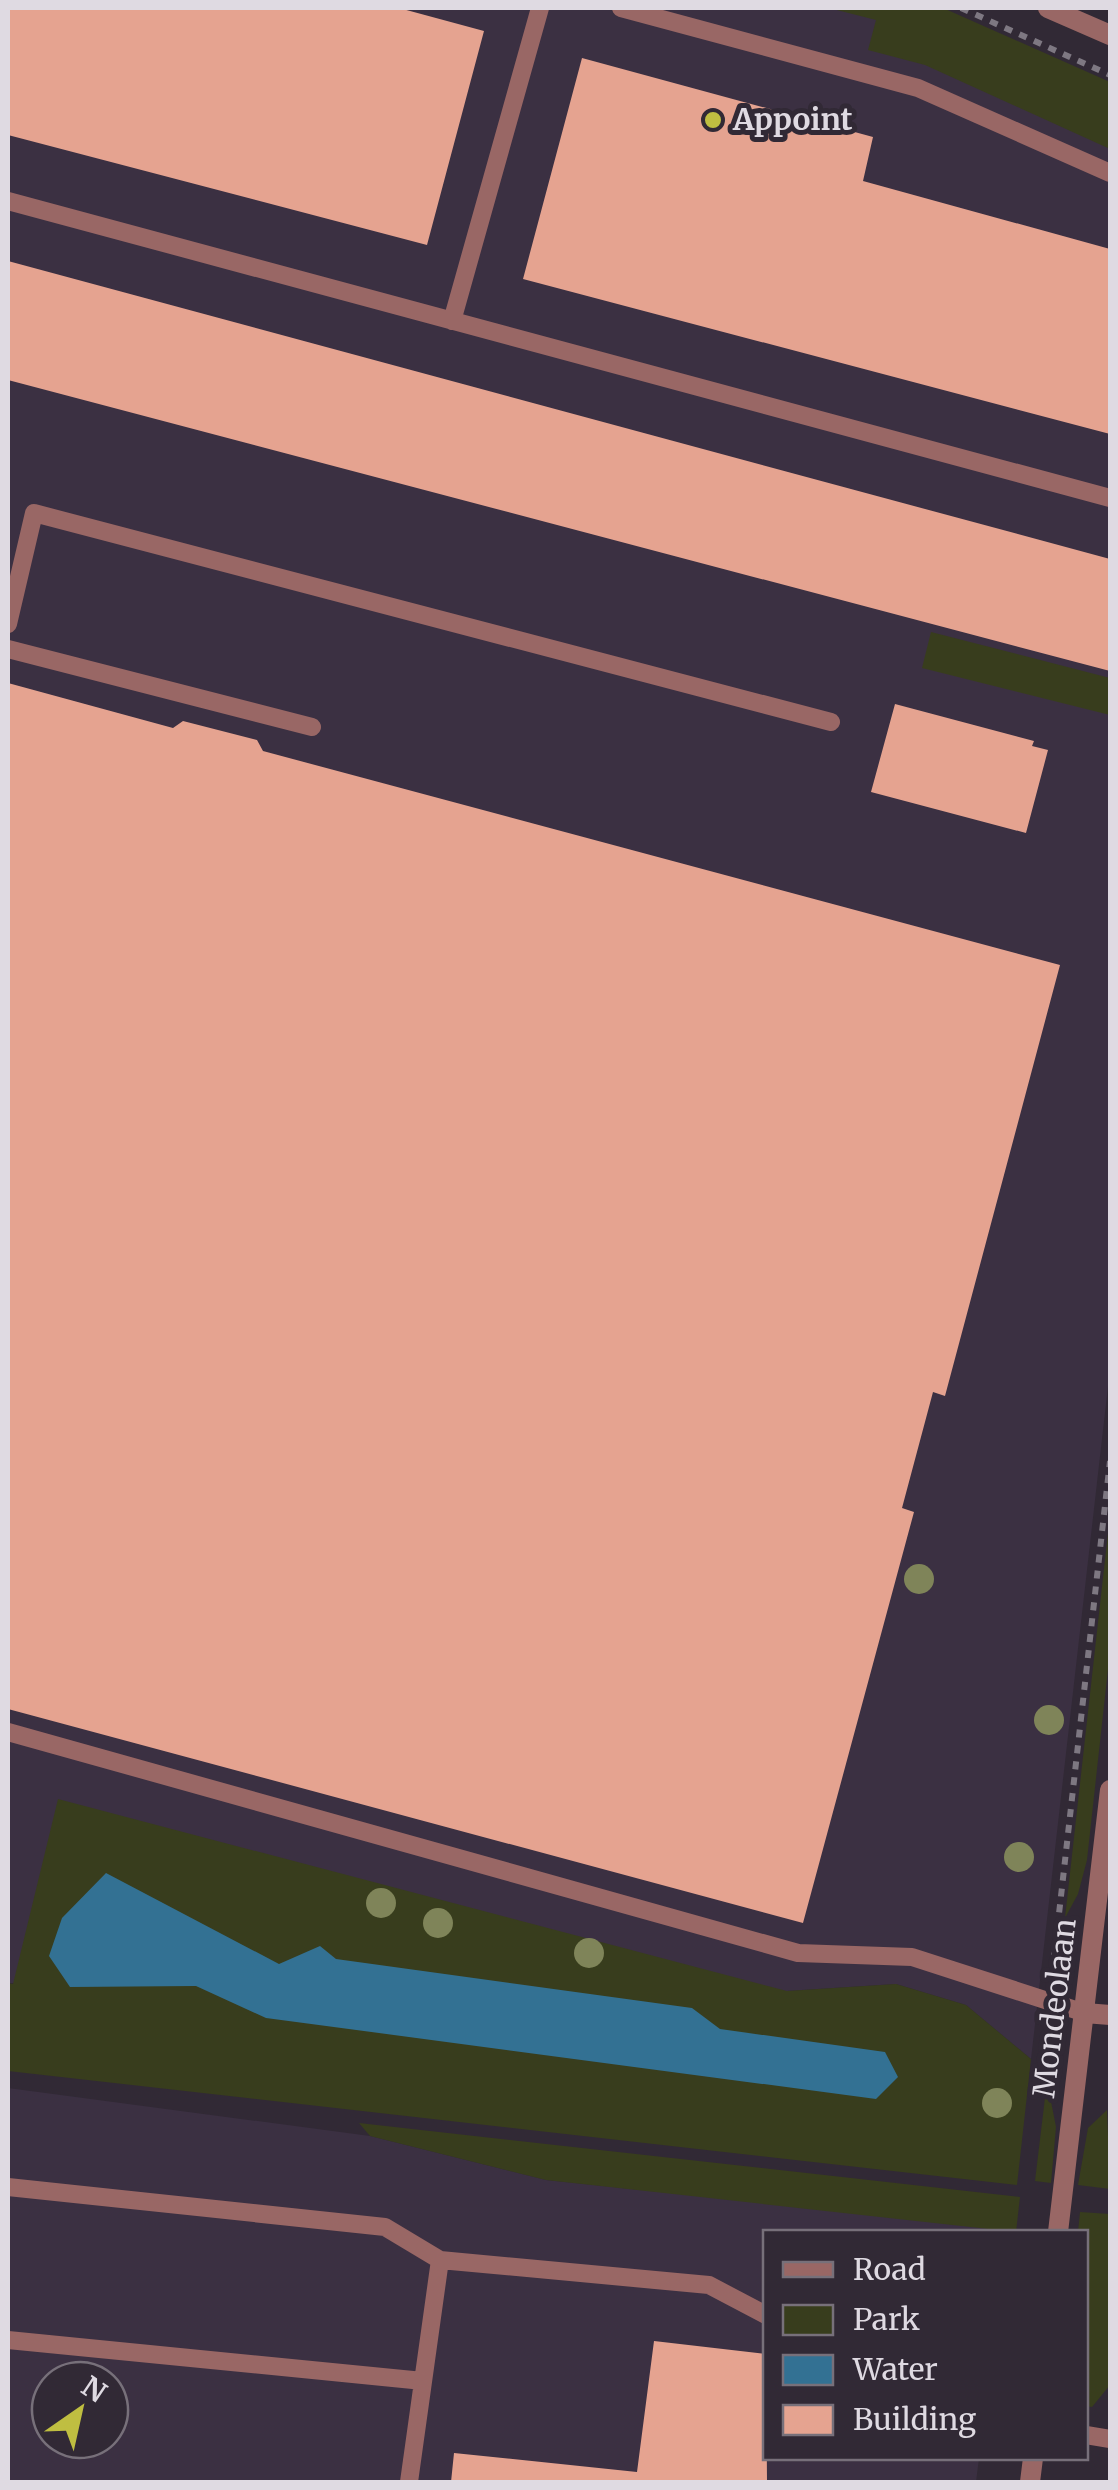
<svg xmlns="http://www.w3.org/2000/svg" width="1118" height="2490" viewBox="0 0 1118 2490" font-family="Merriweather,serif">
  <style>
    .built { fill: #3b3042; fill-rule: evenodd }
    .green { fill: #383d1d }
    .water { fill: #337193 }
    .building { fill: #e5a390 }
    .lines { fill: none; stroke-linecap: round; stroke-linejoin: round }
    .path { stroke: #7e7882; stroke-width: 6; stroke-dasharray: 8 8; stroke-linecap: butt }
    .lane { stroke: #996765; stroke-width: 18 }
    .street { stroke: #996765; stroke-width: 20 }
    .tree { fill: #7f8459 }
    .poi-dot { fill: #bfbe41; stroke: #312935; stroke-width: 4 }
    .labels { text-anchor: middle; stroke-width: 10; stroke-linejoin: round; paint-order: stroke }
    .poi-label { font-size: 30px; font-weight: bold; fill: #dfdae2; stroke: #312935; text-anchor: start }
    .street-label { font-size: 30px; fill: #dfdae2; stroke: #312935 }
  </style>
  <rect width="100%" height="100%" fill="#312935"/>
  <path class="built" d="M 8,8 L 866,8 L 1110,112 L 1110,1369 L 1031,2059 L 966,2005 L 896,1984 L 787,1991 L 8,1983 Z
    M 8,2088 L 370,2136 L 546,2180 L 1007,2228 L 1006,2232 L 766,2232 L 766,2458 L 979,2458 L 976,2482 L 8,2482 ZM 50,2380 L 110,2380 L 110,2440 L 50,2440 Z"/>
  <path class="green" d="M 829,8 L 943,8 L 1110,82 L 1110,149 L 925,65 L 868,50 L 876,20 Z
    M 931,632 L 1110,678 L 1110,715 L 922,668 Z
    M 1110,1515 L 1110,1651 L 1087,1860 L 1078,1894 L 1065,1918 Z
    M 58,1799 L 787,1991 L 896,1984 L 966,2005 L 1031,2059 L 1017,2185 L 8,2071 L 8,1983 L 13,1984 Z
    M 1047,2081 L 1056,2127 L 1051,2183 L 1035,2181 Z
    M 1107,2110 L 1110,2189 L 1078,2185 L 1088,2128 Z
    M 359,2123 L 1020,2197 L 1016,2232 L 546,2180 L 370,2136 Z
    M 1080,2212 L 1110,2214 L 1110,2385 L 1092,2407 L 1086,2406 L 1086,2232 L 1078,2232 Z"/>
  <path class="water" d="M 106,1873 L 279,1964 L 320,1946 L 336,1959 L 692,2008 L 720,2029 L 885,2052 L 898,2077 L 876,2099 L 266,2018 L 196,1986 L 70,1987 L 49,1956 L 62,1918 Z"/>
  <path class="building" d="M 8,8 L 399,8 L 484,31 L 427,245 L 8,135 Z
    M 582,58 L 873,137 L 863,181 L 1110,249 L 1110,434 L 523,279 Z
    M 8,261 L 1110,559 L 1110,671 L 8,380 Z
    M 8,683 L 173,728 L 183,721 L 257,740 L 263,751 L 1060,965 L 945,1396 L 933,1392 L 902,1508 L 914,1512 L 803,1923 L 8,1709 Z
    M 895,704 L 1034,741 L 1032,746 L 1048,750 L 1026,833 L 871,792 Z
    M 654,2341 L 766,2354 L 767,2482 L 451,2482 L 454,2453 L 637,2472 Z"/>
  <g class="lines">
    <path class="path" d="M 961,8 L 1110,75
      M 1052,1976 L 1110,1461"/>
    <path class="lane" d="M 621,8 L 918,88 L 1110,173
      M 8,201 L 1110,498
      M 452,321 L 540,8
      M 8,624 L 34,513 L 831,722
      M 8,649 L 312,727
      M 8,1732 L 798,1953 L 912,1957 L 1085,2013
      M 8,2187 L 385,2227 L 440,2260
      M 8,2340 L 423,2381
      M 1086,2435 L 1110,2439
      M 409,2482 L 440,2260 L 709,2285 L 766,2315"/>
    <path class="street" d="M 1048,8 L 1110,35
      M 1085,2013 L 1110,2015
      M 1058,2232 L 1110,1790
      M 1030,2482 L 1033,2458"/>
  </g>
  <g class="tree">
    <circle cx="919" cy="1579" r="15"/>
    <circle cx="1049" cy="1720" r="15"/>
    <circle cx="1019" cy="1857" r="15"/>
    <circle cx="381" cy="1903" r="15"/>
    <circle cx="438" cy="1923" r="15"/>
    <circle cx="589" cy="1953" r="15"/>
    <circle cx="997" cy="2103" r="15"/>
  </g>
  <circle class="poi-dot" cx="713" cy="120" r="10"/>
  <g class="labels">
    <g class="poi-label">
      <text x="733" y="130">Appoint</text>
    </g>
    <g class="street-label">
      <text transform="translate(1055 2008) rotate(-83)" y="10">Mondeolaan</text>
    </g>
  </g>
  <rect width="1118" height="2490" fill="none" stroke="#dfdae2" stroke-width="20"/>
  <rect x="763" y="2230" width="325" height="230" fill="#312935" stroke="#77707a" stroke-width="2.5"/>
  <rect x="783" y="2262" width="50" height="15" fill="#996765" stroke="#77707a" stroke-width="2.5"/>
  <text x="853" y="2280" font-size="30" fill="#dfdae2">Road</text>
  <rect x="783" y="2305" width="50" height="30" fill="#383d1d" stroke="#77707a" stroke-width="2.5"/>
  <text x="853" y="2330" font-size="30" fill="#dfdae2">Park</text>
  <rect x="783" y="2355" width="50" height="30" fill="#337193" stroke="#77707a" stroke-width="2.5"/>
  <text x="853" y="2380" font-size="30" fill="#dfdae2">Water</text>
  <rect x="783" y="2405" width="50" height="30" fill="#e5a390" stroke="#77707a" stroke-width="2.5"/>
  <text x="853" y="2430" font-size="30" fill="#dfdae2">Building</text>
  <g transform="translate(80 2410) rotate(34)"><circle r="48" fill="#312935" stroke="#77707a" stroke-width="2.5"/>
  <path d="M0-8L18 38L0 25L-18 38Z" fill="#bfbe41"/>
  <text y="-15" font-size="28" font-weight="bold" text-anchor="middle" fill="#dfdae2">N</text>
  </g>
</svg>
